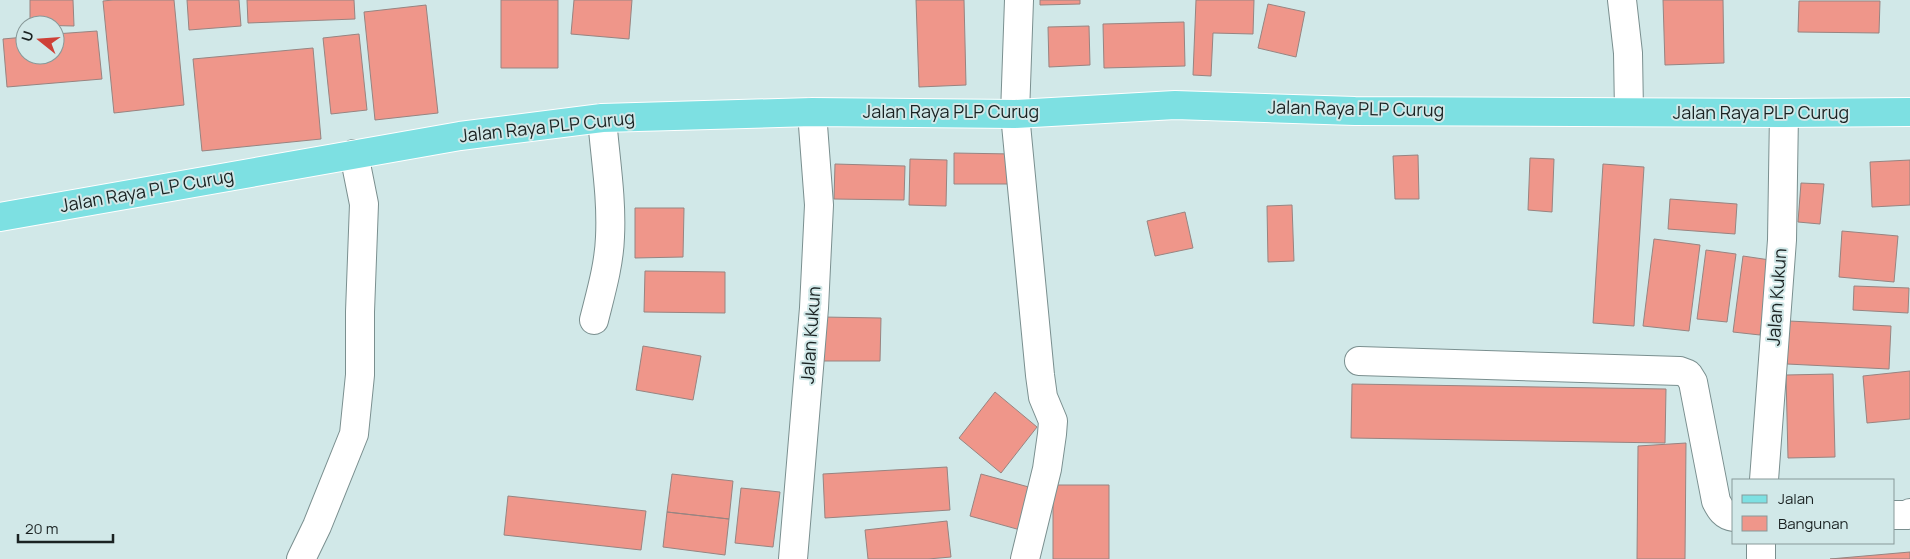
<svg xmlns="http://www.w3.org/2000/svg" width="1910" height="559" viewBox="0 0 1910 559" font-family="Manrope,sans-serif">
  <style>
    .building { fill: #ef968a; stroke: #978481 }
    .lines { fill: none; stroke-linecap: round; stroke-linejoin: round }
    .minor-casing { stroke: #7a8f8f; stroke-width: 30 }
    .major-casing { stroke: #fff; stroke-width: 30 }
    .minor { stroke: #fff; stroke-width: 28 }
    .major { stroke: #7de0e2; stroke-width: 28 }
    .labels { text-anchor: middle; stroke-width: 4; stroke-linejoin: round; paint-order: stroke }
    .street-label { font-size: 18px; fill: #1a2222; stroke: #d1e8e8 }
  </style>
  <rect width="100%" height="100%" fill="#d1e8e8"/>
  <path class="building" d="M 30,0 L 73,0 L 74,26 L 30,25 Z
    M 113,0 L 174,0 L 184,105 L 114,113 L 103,1 Z
    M 187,0 L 239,0 L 241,26 L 189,30 Z
    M 247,0 L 354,0 L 355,19 L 248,23 Z
    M 501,0 L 558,0 L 558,68 L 501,68 Z
    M 574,0 L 632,0 L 629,39 L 571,34 Z
    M 916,0 L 964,0 L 966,85 L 919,87 Z
    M 1040,0 L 1080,0 L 1080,4 L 1040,5 Z
    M 1196,0 L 1254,0 L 1253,34 L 1213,33 L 1211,76 L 1193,75 Z
    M 1663,0 L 1723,0 L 1724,63 L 1665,65 Z
    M 1799,1 L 1880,1 L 1879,33 L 1798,32 Z
    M 1268,4 L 1305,12 L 1296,57 L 1258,48 Z
    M 426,5 L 438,113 L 375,120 L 364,12 Z
    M 1184,22 L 1185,66 L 1104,68 L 1103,24 Z
    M 1089,26 L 1090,65 L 1049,67 L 1048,27 Z
    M 97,31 L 102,79 L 7,87 L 3,39 L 25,37 L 25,55 L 55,55 L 55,34 Z
    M 359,34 L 367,110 L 331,114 L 323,38 Z
    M 313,48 L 321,139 L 202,151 L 193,59 Z
    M 954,153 L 1012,154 L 1012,184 L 954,184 Z
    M 1418,155 L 1419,199 L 1395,199 L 1393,156 Z
    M 1530,158 L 1554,159 L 1552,212 L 1528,210 Z
    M 910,159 L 947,160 L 946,206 L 909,205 Z
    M 1910,160 L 1910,205 L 1872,207 L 1870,162 Z
    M 835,164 L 905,166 L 904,200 L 834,199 Z
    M 1603,164 L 1644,167 L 1634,326 L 1593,323 Z
    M 1801,183 L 1824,184 L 1820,224 L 1798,222 Z
    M 1670,199 L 1737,204 L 1735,234 L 1668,229 Z
    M 1292,205 L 1294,261 L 1268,262 L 1267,206 Z
    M 635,208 L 684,208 L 683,257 L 635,258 Z
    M 1185,212 L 1193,248 L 1155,256 L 1147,221 Z
    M 1842,231 L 1898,236 L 1894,282 L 1839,277 Z
    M 1654,239 L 1700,245 L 1689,331 L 1643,326 Z
    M 1706,250 L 1736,254 L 1727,322 L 1697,319 Z
    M 1743,256 L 1770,260 L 1760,335 L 1733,332 Z
    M 645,271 L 725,272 L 725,313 L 644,312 Z
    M 1854,286 L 1909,288 L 1908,313 L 1853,310 Z
    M 823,317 L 881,318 L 880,361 L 823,361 Z
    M 1789,321 L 1891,326 L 1889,369 L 1787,364 Z
    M 643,346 L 701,356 L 693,400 L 636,390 Z
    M 1910,371 L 1910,419 L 1867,423 L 1863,376 Z
    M 1833,374 L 1835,457 L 1788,458 L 1786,375 Z
    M 1352,384 L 1666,389 L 1665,443 L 1351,438 Z
    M 995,392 L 1037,427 L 1001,473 L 959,438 Z
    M 1686,443 L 1685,559 L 1637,559 L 1638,446 Z
    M 947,467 L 950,510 L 825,518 L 823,474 Z
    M 672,474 L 733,481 L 729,519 L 667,512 Z
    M 981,474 L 1036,489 L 1024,531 L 970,516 Z
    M 1053,485 L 1109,485 L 1109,559 L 1053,559 Z
    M 741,488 L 780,492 L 773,547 L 735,543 Z
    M 508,496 L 646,511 L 641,550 L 504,535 Z
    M 667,512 L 729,519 L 725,555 L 663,547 Z
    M 947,521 L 951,557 L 928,559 L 868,559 L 865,530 Z
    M 1910,552 L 1910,559 L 1830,559 Z"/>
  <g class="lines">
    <g class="minor-casing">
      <path id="minor" d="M 1019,0 L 1015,114 L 1040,375 L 1043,397 L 1053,421 L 1052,434 L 1047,469 L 1025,559
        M 1622,0 L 1628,53 L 1629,112
        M 594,320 C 601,292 609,265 610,237 C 612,197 605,157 602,118
        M 1359,361 L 1680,371 L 1688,374 L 1693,382 L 1716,501 C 1720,509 1724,516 1734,517
        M 1764,480 L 1782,240 L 1784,113
        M 1894,515 L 1907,515 L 1910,513
        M 301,559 L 317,526 L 354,434 L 360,375 L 360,312 L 364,204 L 354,154
        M 793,559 L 814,308 L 819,205 L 812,112
        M 1761,559 L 1761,543"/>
    </g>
    <g class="major-casing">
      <path id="major" d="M 0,217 L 460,136 L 602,118 L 812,112 L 1015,114 L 1175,105 L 1355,111 L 1784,113 L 1910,112"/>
    </g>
    <use href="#minor" class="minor"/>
    <use href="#major" class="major"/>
  </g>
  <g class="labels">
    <g class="street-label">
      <text transform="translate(1356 109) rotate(1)" y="6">Jalan Raya PLP Curug</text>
      <text x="951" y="118">Jalan Raya PLP Curug</text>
      <text x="1761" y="119">Jalan Raya PLP Curug</text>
      <text transform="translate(547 127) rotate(-6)" y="6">Jalan Raya PLP Curug</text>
      <text transform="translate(147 191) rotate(-10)" y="6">Jalan Raya PLP Curug</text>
      <text transform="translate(1777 297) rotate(-86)" y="6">Jalan Kukun</text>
      <text transform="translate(811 335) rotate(-86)" y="6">Jalan Kukun</text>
    </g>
  </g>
  <rect x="1732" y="479" width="162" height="65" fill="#d1e8e8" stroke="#889999"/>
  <rect x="1742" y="495" width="25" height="8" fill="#7de0e2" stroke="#889999"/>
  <text x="1778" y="504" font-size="15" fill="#1a2222">Jalan</text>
  <rect x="1742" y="516" width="25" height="15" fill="#ef968a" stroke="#889999"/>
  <text x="1778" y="529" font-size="15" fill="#1a2222">Bangunan</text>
  <g transform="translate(40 40) rotate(287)"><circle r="24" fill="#d1e8e8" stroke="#889999"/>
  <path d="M0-4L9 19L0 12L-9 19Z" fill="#ce4037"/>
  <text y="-8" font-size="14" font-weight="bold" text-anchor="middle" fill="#1a2222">U</text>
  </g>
  <path d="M18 534v8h95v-8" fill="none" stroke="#1a2222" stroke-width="2.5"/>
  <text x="25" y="534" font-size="15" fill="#1a2222" stroke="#d1e8e8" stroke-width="4" paint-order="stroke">20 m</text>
</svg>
